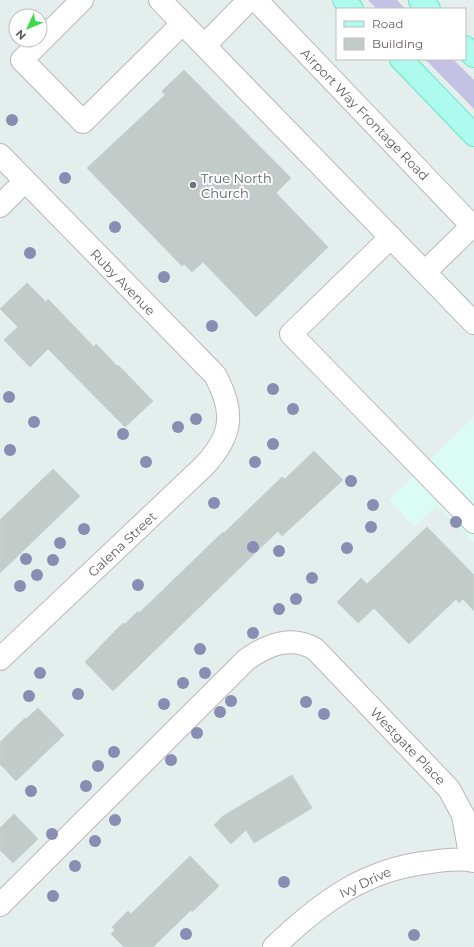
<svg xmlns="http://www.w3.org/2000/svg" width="474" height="947" viewBox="0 0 474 947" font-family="Montserrat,sans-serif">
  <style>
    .commercial { fill: #dbfcf4 }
    .green { fill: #c3c2e4 }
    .building { fill: #c2cbc8; stroke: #c3d2cd }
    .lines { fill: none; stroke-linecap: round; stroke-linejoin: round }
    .minor-casing { stroke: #bdb6b9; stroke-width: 24 }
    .major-casing { stroke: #62e8c4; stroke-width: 24 }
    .minor { stroke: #fff; stroke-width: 22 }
    .major { stroke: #adfaee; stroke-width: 22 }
    .tree { fill: #898cb3 }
    .worship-dot { fill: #6b7280; stroke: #fff; stroke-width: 1.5 }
    .labels { text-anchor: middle; stroke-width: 4; stroke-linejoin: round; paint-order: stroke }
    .street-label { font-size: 13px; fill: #645c5f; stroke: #fff }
    .worship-label { font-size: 13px; fill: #5b616d; stroke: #fff; text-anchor: start }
  </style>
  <rect width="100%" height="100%" fill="#e4eeec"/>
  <path class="commercial" d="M 474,416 L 474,543 L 437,505 L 415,527 L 389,500 Z"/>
  <path class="green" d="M 368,0 L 397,0 L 405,9 L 377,9 Z
    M 425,59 L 453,59 L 474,80 L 474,109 Z"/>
  <path class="building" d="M 184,70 L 291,178 L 276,193 L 328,247 L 256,317 L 203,262 L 192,272 L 184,264 L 182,266 L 87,168 L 165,95 L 162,91 Z
    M 27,283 L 46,302 L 48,299 L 94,347 L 96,344 L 117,366 L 118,365 L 153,401 L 125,427 L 48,349 L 30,367 L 4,340 L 18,327 L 0,309 Z
    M 314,451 L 343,480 L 282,536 L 278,531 L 113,691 L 85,662 L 123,623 L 125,624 L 138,611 L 139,613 L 223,532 L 224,533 L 282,477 L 285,479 Z
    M 53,469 L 80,496 L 0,573 L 0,520 Z
    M 427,527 L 474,575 L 474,611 L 463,599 L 459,603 L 456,599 L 409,644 L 374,608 L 358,623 L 337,602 L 361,578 L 367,584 Z
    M 38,708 L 64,735 L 16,781 L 0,764 L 0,742 L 25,718 L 26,719 Z
    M 292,775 L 312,808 L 254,843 L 246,830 L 231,844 L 214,825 L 223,816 Z
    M 14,814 L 38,839 L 13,863 L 0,850 L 0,828 Z
    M 190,856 L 219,886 L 192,912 L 191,910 L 153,947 L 124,947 L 111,934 L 115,930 L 112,927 L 128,911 L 131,914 Z"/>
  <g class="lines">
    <g class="minor-casing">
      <path id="minor" d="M 82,0 L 22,60 L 83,122 L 182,24
        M 160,0 L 474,323
        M 256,0 L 474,228
        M 205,45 L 249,0
        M 0,155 L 215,375 C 235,412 233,435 204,466 L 0,659
        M 0,206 L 25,181
        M 391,237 L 291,334 L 474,522
        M 425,272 L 472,226
        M 0,905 L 246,660 C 267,645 290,635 315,649 L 449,789 L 463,815 L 471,860
        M 274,947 C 321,902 365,869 431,862 C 444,860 461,858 474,861"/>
    </g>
    <g class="major-casing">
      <path id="major" d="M 344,0 L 352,9
        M 420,0 L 429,9
        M 465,47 L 474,56
        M 401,59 L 474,135"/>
    </g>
    <use href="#minor" class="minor"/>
    <use href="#major" class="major"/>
  </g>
  <g class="tree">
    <circle cx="12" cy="120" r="6"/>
    <circle cx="65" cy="178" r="6"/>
    <circle cx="115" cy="227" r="6"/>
    <circle cx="30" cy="253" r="6"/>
    <circle cx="164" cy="277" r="6"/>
    <circle cx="212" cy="326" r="6"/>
    <circle cx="273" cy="389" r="6"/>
    <circle cx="9" cy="397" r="6"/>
    <circle cx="293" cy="409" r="6"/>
    <circle cx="196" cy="419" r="6"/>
    <circle cx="34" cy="422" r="6"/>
    <circle cx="178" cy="427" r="6"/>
    <circle cx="123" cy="434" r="6"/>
    <circle cx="273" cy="444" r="6"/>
    <circle cx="10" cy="450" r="6"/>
    <circle cx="146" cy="462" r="6"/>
    <circle cx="255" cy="462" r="6"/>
    <circle cx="351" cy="481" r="6"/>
    <circle cx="214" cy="503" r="6"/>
    <circle cx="373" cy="505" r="6"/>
    <circle cx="456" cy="522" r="6"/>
    <circle cx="371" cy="527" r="6"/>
    <circle cx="84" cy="529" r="6"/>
    <circle cx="60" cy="543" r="6"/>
    <circle cx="253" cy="547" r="6"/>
    <circle cx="347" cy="548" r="6"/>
    <circle cx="279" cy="551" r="6"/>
    <circle cx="26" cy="559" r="6"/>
    <circle cx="53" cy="560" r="6"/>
    <circle cx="37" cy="575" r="6"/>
    <circle cx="312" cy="578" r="6"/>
    <circle cx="138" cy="585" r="6"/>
    <circle cx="20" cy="586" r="6"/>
    <circle cx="296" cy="599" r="6"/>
    <circle cx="279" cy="609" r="6"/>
    <circle cx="253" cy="633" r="6"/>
    <circle cx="200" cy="649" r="6"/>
    <circle cx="40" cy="673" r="6"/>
    <circle cx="205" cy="673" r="6"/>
    <circle cx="183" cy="683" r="6"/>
    <circle cx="78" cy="694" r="6"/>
    <circle cx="29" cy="696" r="6"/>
    <circle cx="231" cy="701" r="6"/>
    <circle cx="306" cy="702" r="6"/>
    <circle cx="164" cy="704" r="6"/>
    <circle cx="220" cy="712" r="6"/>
    <circle cx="324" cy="714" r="6"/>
    <circle cx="197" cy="733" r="6"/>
    <circle cx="114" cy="752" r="6"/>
    <circle cx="171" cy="760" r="6"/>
    <circle cx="98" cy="766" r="6"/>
    <circle cx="86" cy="786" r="6"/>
    <circle cx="31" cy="791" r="6"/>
    <circle cx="115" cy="820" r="6"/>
    <circle cx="52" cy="834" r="6"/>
    <circle cx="95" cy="841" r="6"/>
    <circle cx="75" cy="866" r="6"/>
    <circle cx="284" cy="882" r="6"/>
    <circle cx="53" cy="896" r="6"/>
    <circle cx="186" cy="934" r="6"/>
    <circle cx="414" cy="935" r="6"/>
  </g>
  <circle class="worship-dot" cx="193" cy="185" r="4"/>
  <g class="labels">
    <g class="street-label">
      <text transform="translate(365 114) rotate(46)" y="5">Airport Way Frontage Road</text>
      <text transform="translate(123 282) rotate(46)" y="5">Ruby Avenue</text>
      <text transform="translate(122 544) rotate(-43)" y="5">Galena Street</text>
      <text transform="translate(408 746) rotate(46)" y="5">Westgate Place</text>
      <text transform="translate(365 882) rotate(-25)" y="5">Ivy Drive</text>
    </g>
    <g class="worship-label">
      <text x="201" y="183">True North<tspan x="201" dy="15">Church</tspan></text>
    </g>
  </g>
  <rect x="336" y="8" width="130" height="52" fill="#ffffff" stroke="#c1bebf"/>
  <rect x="344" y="21" width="20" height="6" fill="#adfaee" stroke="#c1bebf"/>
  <text x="372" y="28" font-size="12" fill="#645c5f">Road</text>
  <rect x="344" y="38" width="20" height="12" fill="#c2cbc8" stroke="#c1bebf"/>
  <text x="372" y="48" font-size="12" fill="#645c5f">Building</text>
  <g transform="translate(28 28) rotate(226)"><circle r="19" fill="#ffffff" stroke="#c1bebf"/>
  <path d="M0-3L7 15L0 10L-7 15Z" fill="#3ade49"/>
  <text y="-6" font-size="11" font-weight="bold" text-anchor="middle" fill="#645c5f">N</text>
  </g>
</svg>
